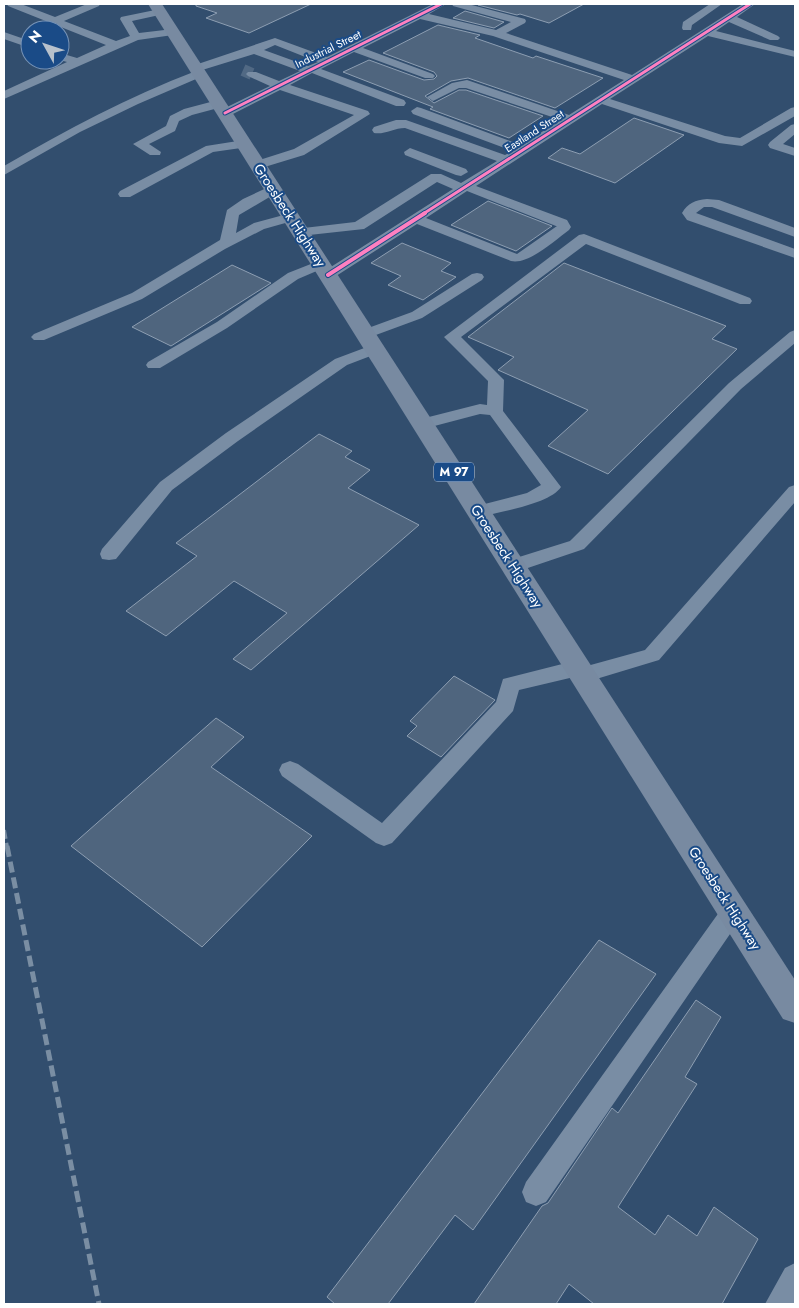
<svg xmlns="http://www.w3.org/2000/svg" width="799" height="1308" viewBox="0 0 799 1308" font-family="Jost,sans-serif">
  <style>
    .building { fill: #4f657e; stroke: #8d9eb2 }
    .lines { fill: none; stroke-linecap: round; stroke-linejoin: round }
    .minor-tunnel { stroke: #516984; stroke-width: 12; stroke-dasharray: 12 6; stroke-linecap: butt }
    .minor { fill: #798da4; fill-rule: evenodd }
    .major { fill: #788aa1; fill-rule: evenodd }
    .rail-far1 { stroke: #7a8ea3; stroke-width: 4; stroke-dasharray: 9 4; stroke-linecap: butt }
    .rail { stroke: #7a8ea3; stroke-width: 5; stroke-dasharray: 11 5; stroke-linecap: butt }
    .cycleway-far1-casing { stroke: #1a4b87; stroke-width: 5 }
    .cycleway-casing { stroke: #1a4b87; stroke-width: 6 }
    .cycleway-far1 { stroke: #ff80c0; stroke-width: 3 }
    .cycleway { stroke: #ff80c0; stroke-width: 4 }
    .labels { text-anchor: middle; stroke-width: 4; stroke-linejoin: round; paint-order: stroke }
    .far-street-label { font-size: 11px; fill: #fff; stroke: #1a4b87 }
    .shield { fill: #1a4b87; stroke: #bac9db; stroke-width: 1 }
    .shield-label { font-size: 12px; font-weight: bold; fill: #fff }
    .street-label { font-size: 14px; fill: #fff; stroke: #1a4b87 }
  </style>
  <rect width="100%" height="100%" fill="#324e6e"/>
  <path class="building" d="M 196,4 L 311,4 L 249,33 L 206,18 L 217,13 L 196,6 Z
    M 480,4 L 584,4 L 549,23 L 520,14 L 517,15 L 478,5 Z
    M 465,11 L 504,22 L 494,28 L 453,18 Z
    M 438,25 L 480,35 L 475,38 L 533,58 L 536,56 L 603,78 L 555,108 L 468,78 L 451,81 L 425,96 L 434,103 L 459,90 L 466,90 L 543,116 L 509,138 L 430,109 L 433,107 L 343,72 L 369,60 L 424,80 L 434,79 L 437,76 L 434,72 L 383,53 Z
    M 634,118 L 684,135 L 615,183 L 548,158 L 562,148 L 580,154 Z
    M 488,201 L 552,226 L 516,251 L 451,225 Z
    M 402,243 L 451,263 L 441,271 L 456,277 L 423,300 L 388,285 L 401,276 L 371,263 Z
    M 564,263 L 726,326 L 712,339 L 737,349 L 608,474 L 548,446 L 588,410 L 498,370 L 514,357 L 468,337 Z
    M 232,265 L 271,283 L 171,346 L 132,327 Z
    M 319,434 L 352,451 L 345,457 L 370,470 L 348,488 L 419,525 L 251,670 L 233,659 L 287,613 L 234,581 L 166,636 L 126,611 L 197,556 L 176,543 Z
    M 454,676 L 495,700 L 441,757 L 407,736 L 417,726 L 410,721 Z
    M 216,718 L 244,737 L 211,767 L 312,836 L 202,947 L 71,846 Z
    M 599,940 L 656,974 L 473,1230 L 455,1215 L 388,1304 L 335,1304 L 327,1297 Z
    M 696,1000 L 721,1017 L 685,1077 L 697,1084 L 618,1207 L 655,1235 L 668,1215 L 697,1236 L 714,1207 L 758,1239 L 722,1304 L 594,1304 L 569,1284 L 556,1304 L 474,1304 L 542,1206 L 548,1203 L 612,1108 L 618,1113 Z"/>
  <g class="lines">
    <path class="minor-tunnel" d="M 243,70 L 252,74"/>
    <path class="minor" d="M 7,4 L 21,4 L 55,17 L 87,4 L 100,4 L 99,6 L 64,21 L 116,41 L 130,36 L 120,19 L 121,17 L 160,9 L 165,12 L 164,14 L 132,21 L 139,33 L 173,29 L 179,32 L 173,35 L 138,40 L 4,99 L 4,91 L 67,62 L 60,60 L 60,53 L 77,58 L 106,45 L 8,6 Z
      M 433,4 L 446,4 L 429,14 L 496,30 L 511,22 L 453,6 L 452,4 L 468,4 L 525,19 L 526,21 L 525,23 L 506,33 L 632,75 L 743,4 L 755,4 L 737,17 L 778,36 L 780,38 L 778,40 L 770,40 L 729,22 L 716,31 L 795,51 L 795,57 L 708,36 L 610,99 L 725,136 L 740,138 L 791,108 L 795,107 L 795,116 L 742,146 L 719,143 L 602,104 L 476,186 L 567,220 L 571,227 L 569,230 C 555,240 529,265 511,261 L 417,224 L 333,278 L 323,278 L 321,275 L 323,272 L 453,189 L 437,182 L 364,229 L 300,236 L 293,232 L 295,229 L 355,222 L 431,174 L 441,174 L 461,183 L 497,161 L 405,128 C 394,128 384,135 374,133 L 372,130 L 374,127 L 396,120 L 406,120 L 505,155 L 513,151 L 413,114 L 411,111 L 417,107 L 421,108 L 521,145 L 561,120 L 466,88 L 459,88 L 433,101 L 427,97 L 452,83 L 467,80 L 569,115 L 624,80 L 493,36 L 420,19 L 363,48 L 433,74 L 435,76 L 433,78 L 425,78 L 354,52 L 321,69 L 404,100 L 406,103 L 404,106 L 396,106 L 312,73 L 290,85 L 368,111 L 370,114 L 304,155 L 258,169 L 252,165 L 253,162 L 294,149 L 354,115 L 280,90 L 229,116 L 221,116 L 219,113 L 221,110 L 270,86 L 248,76 L 246,74 L 248,72 L 256,72 L 279,81 L 300,71 L 254,54 L 199,71 L 205,74 L 203,76 L 138,104 L 80,132 L 4,175 L 4,166 C 66,130 128,97 196,71 L 190,68 L 192,66 L 275,38 L 327,57 ZM 275,45 L 318,62 L 308,66 L 264,50 ZM 467,191 L 556,226 L 557,226 L 517,254 L 426,218 Z
      M 710,4 L 722,4 L 692,25 L 691,30 L 683,30 L 682,28 L 683,22 Z
      M 4,32 L 30,41 L 30,48 L 4,39 Z
      M 218,100 L 224,104 L 222,107 L 192,115 L 179,121 L 175,131 L 149,144 L 161,152 L 160,155 L 150,155 L 133,144 L 166,126 L 170,116 L 184,109 Z
      M 795,124 L 795,134 L 783,144 L 795,148 L 795,156 L 770,148 L 768,145 L 770,142 L 791,125 Z
      M 244,140 L 250,144 L 248,147 L 213,152 L 130,197 L 120,197 L 118,194 L 120,191 L 206,146 Z
      M 410,148 L 466,169 L 468,172 L 461,176 L 456,175 L 405,155 L 404,152 Z
      M 273,185 L 278,186 L 280,189 L 278,192 L 239,215 L 236,233 L 254,223 L 291,213 L 298,217 L 296,220 L 264,229 L 225,249 L 142,299 L 44,340 L 34,340 L 31,337 L 34,334 L 132,293 L 220,240 L 227,210 L 243,199 Z
      M 707,199 L 719,200 L 795,228 L 795,237 L 712,207 L 704,207 L 696,213 L 795,249 L 795,258 L 687,220 L 682,213 C 688,203 695,200 707,199 Z
      M 584,234 L 750,298 L 752,301 L 750,304 L 740,304 L 586,244 L 461,337 L 504,380 L 503,411 L 561,487 C 550,504 499,512 479,517 L 473,515 L 470,511 L 473,507 L 527,493 L 541,485 L 490,415 L 480,414 L 423,429 L 417,428 L 415,424 L 417,420 L 480,404 L 487,405 L 488,381 L 444,337 L 579,235 Z
      M 321,260 L 326,261 L 328,264 L 326,267 L 298,279 L 227,328 L 160,368 L 148,368 L 146,365 L 148,362 L 217,322 L 288,273 Z
      M 477,273 L 482,274 L 484,277 L 482,280 L 422,318 L 365,339 L 360,337 L 357,334 L 360,331 L 412,312 L 472,274 Z
      M 795,330 L 795,343 L 741,389 L 584,549 L 513,573 L 506,571 L 504,566 L 506,561 L 570,541 L 729,383 L 790,332 Z
      M 375,344 L 381,346 L 383,349 L 381,352 L 347,365 L 238,441 L 172,490 L 116,559 L 109,560 L 102,559 L 100,554 L 102,549 L 160,482 L 226,433 L 335,359 Z
      M 795,485 L 795,502 L 659,660 L 583,683 L 576,680 L 574,677 L 519,690 L 513,711 L 392,843 L 384,846 L 376,843 L 282,776 L 279,770 L 282,764 L 290,761 L 298,764 L 382,823 L 496,702 L 503,679 L 578,660 L 585,663 L 587,666 L 645,650 L 789,487 Z
      M 733,901 L 741,904 L 745,911 L 741,918 L 546,1202 L 536,1206 L 526,1202 L 522,1192 L 526,1182 L 725,904 Z
      M 795,1263 L 795,1304 L 765,1304 L 785,1268 Z"/>
    <path class="major" d="M 148,4 L 162,4 L 795,980 L 795,1023 L 783,1019 Z"/>
    <path class="rail-far1" d="M 4,830 L 7,847"/>
    <path class="rail" d="M 7,846 L 99,1304"/>
    <g class="cycleway-far1-casing">
      <path id="cycleway-far1" d="M 225,113 L 441,4
        M 423,214 L 750,4"/>
    </g>
    <g class="cycleway-casing">
      <path id="cycleway" d="M 328,275 L 425,213"/>
    </g>
    <use href="#cycleway-far1" class="cycleway-far1"/>
    <use href="#cycleway" class="cycleway"/>
  </g>
  <g class="labels">
    <g class="far-street-label">
      <text transform="translate(328 49) rotate(-26)" y="4">Industrial Street</text>
      <text transform="translate(534 131) rotate(-33)" y="4">Eastland Street</text>
    </g>
    <rect class="shield" x="434" y="462.5" width="40" height="19" rx="4"/>
    <g class="shield-label">
      <text x="454" y="476">M 97</text>
    </g>
    <g class="street-label">
      <text transform="translate(290 215) rotate(57)" y="5">Groesbeck Highway</text>
      <text transform="translate(507 556) rotate(57)" y="5">Groesbeck Highway</text>
      <text transform="translate(725 898) rotate(57)" y="5">Groesbeck Highway</text>
    </g>
  </g>
  <rect width="799" height="1308" fill="none" stroke="#ffffff" stroke-width="10"/>
  <g transform="translate(45 45) rotate(310)"><circle r="24" fill="#1a4b87" stroke="#7693b7"/>
  <path d="M0-4L9 19L0 12L-9 19Z" fill="#b7c1cc"/>
  <text y="-8" font-size="14" font-weight="bold" text-anchor="middle" fill="#ffffff">N</text>
  </g>
</svg>
